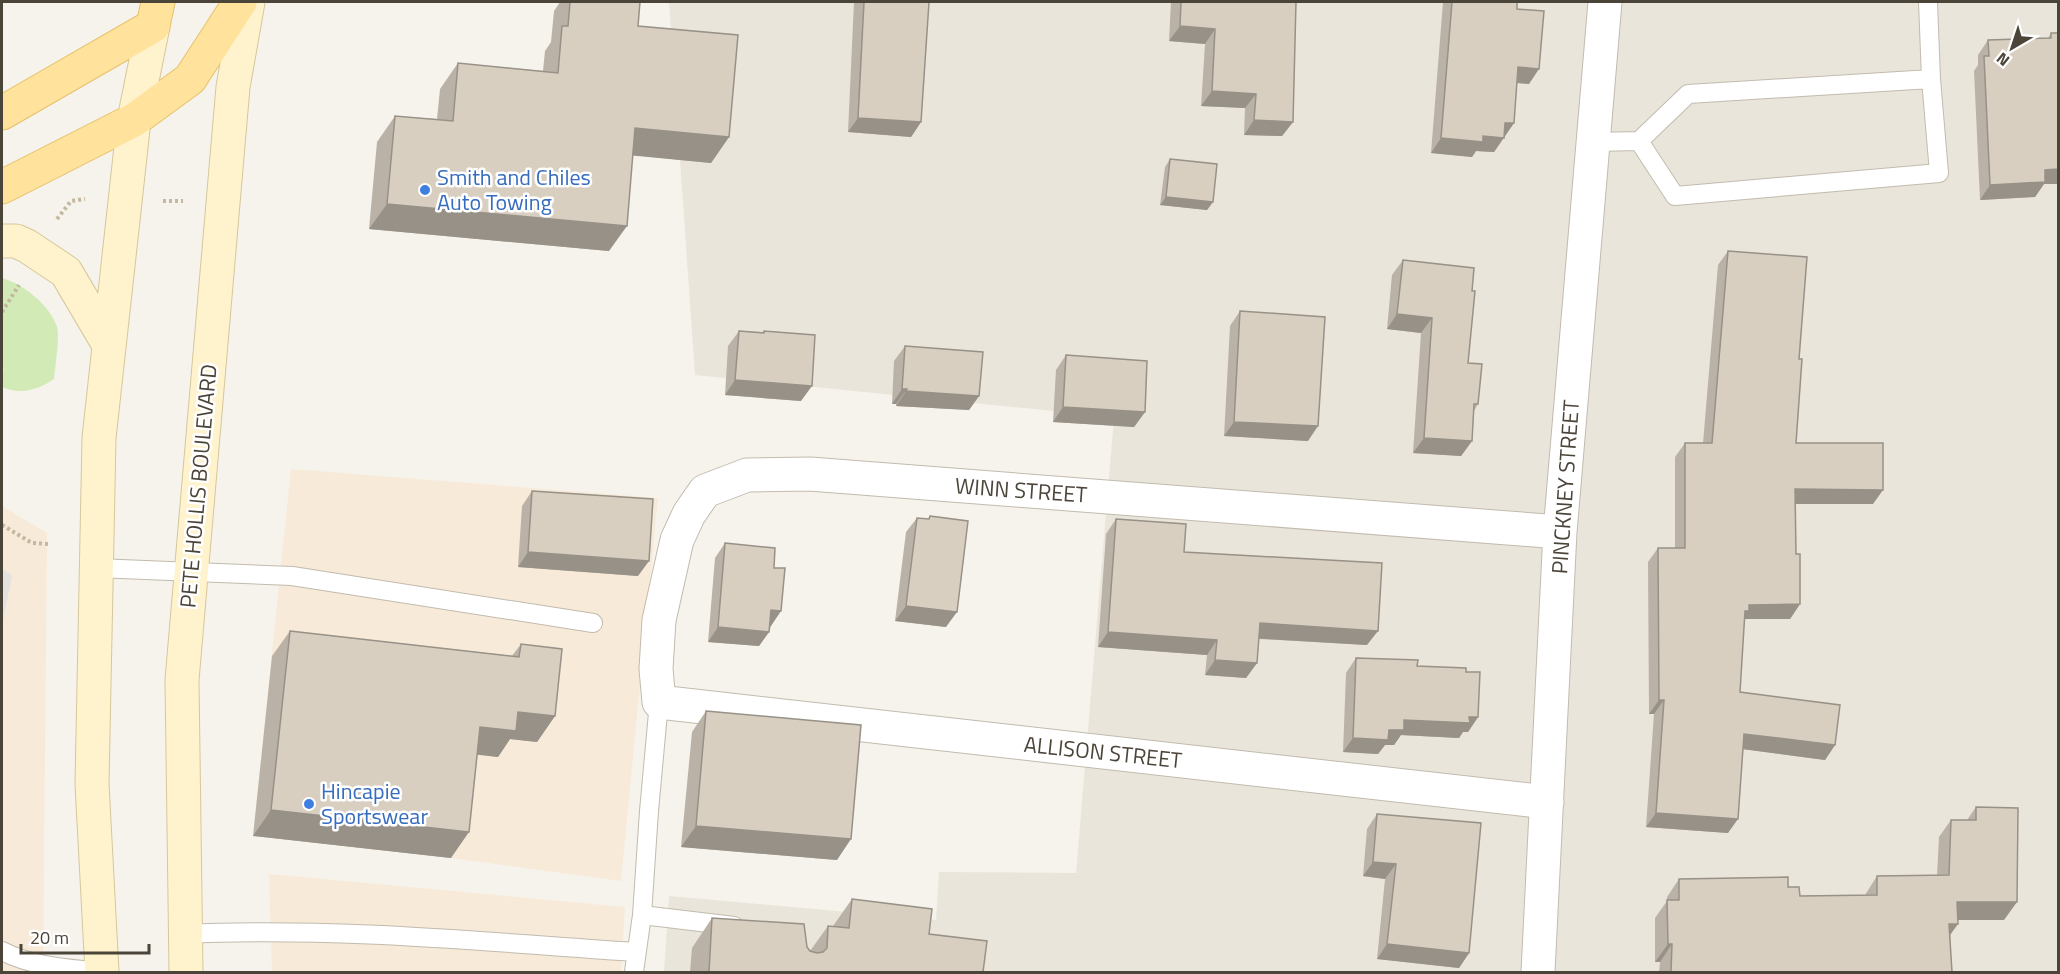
<svg xmlns="http://www.w3.org/2000/svg" width="2060" height="974" viewBox="0 0 2060 974" font-family="'Titillium Web',sans-serif">
  <style>
    .residential { fill: #eae5da }
    .commercial { fill: #f7ead8 }
    .green { fill: #d2eab5 }
    .parking { fill: #e5e3e0 }
    .lines { fill: none; stroke-linecap: round; stroke-linejoin: round }
    .lane-casing { stroke: #c2bbae; stroke-width: 20 }
    .street-casing { stroke: #c2bbae; stroke-width: 35 }
    .secondary-casing { stroke: #d6c79b; stroke-width: 35 }
    .primary-casing { stroke: #e6c16a; stroke-width: 35 }
    .path { stroke: #c4b79f; stroke-width: 4; stroke-dasharray: 3 3; stroke-linecap: butt }
    .lane { stroke: #fff; stroke-width: 18 }
    .street { stroke: #fff; stroke-width: 33 }
    .secondary { stroke: #fff3cd; stroke-width: 33 }
    .primary { stroke: #ffe39c; stroke-width: 33 }
    .wall { fill: #bab2a6 }
    .shaded-wall { fill: #979187 }
    .building { fill: #d8cfc1; stroke: #979187; stroke-width: 1.5 }
    .shop-dot { fill: #3f7fe0; stroke: #fff; stroke-width: 2 }
    .labels { text-anchor: middle; stroke-width: 5; stroke-linejoin: round; paint-order: stroke }
    .shop-label { font-size: 22px; fill: #366cbe; stroke: #fff; text-anchor: start }
    .street-label { font-size: 22px; fill: #4b4439; stroke: #fff }
  </style>
  <rect width="100%" height="100%" fill="#f6f3ec"/>
  <path class="residential" d="M 669,2 L 2058,2 L 2058,972 L 664,972 L 669,896 L 936,920 L 939,872 L 1076,873 L 1114,417 L 695,375 Z"/>
  <path class="commercial" d="M 291,469 L 658,498 L 621,881 L 451,858 L 253,836 Z
    M 2,506 L 47,533 L 43,972 L 2,972 Z
    M 269,874 L 625,907 L 621,972 L 272,972 Z"/>
  <path class="green" d="M 2,278 C 23,284 50,305 57,327 C 60,336 55,368 54,379 C 38,390 21,395 2,387 L 2,373 L 4,369 L 2,367 Z"/>
  <path class="parking" d="M 2,568 L 12,576 L 2,626 Z"/>
  <g class="lines">
    <g class="lane-casing">
      <path id="lane" d="M 1928,2 L 1931,79
        M 1594,142 L 1639,141 L 1688,94 L 1931,79 L 1939,173 L 1675,196 L 1639,141
        M 96,568 L 292,576 L 593,623
        M 642,915 L 734,926
        M 184,934 C 335,927 486,942 636,952
        M 2,951 C 33,967 68,968 102,972
        M 634,972 L 642,915 L 649,811 L 659,702"/>
    </g>
    <g class="street-casing">
      <path id="street" d="M 1547,802 L 659,702 L 656,669 L 659,620 L 677,540 L 689,514 L 705,491 L 747,475 L 810,474 L 1560,532
        M 1538,972 L 1560,532 L 1605,2"/>
    </g>
    <g class="secondary-casing">
      <path id="secondary" d="M 2,241 L 16,241 L 27,246 L 66,272 L 109,345
        M 102,972 L 92,784 L 99,438 L 134,120 L 153,26
        M 186,972 L 182,680 L 233,87 L 248,2"/>
    </g>
    <g class="primary-casing">
      <path id="primary" d="M 2,113 L 153,26 L 158,2
        M 2,187 L 134,120 L 190,79 L 240,2"/>
    </g>
    <path class="path" d="M 163,201 L 183,201
      M 57,219 L 71,201 L 85,199
      M 2,312 L 19,285
      M 2,525 L 32,543 L 49,544"/>
    <use href="#lane" class="lane"/>
    <use href="#street" class="street"/>
    <use href="#secondary" class="secondary"/>
    <use href="#primary" class="primary"/>
  </g>
  <path class="wall" d="M 560,2 L 640,2 L 638,26 L 729,137 L 711,163 L 633,155 L 609,251 L 369,229 L 377,142 L 395,116 L 437,119 L 440,89 L 458,63 L 543,71 L 545,51 L 551,42 L 554,11 Z
    M 854,2 L 929,2 L 921,122 L 911,137 L 848,132 Z
    M 1171,2 L 1296,2 L 1293,122 L 1282,136 L 1244,135 L 1245,108 L 1201,106 L 1205,44 L 1169,41 Z
    M 1443,2 L 1517,2 L 1517,9 L 1529,84 L 1516,83 L 1514,123 L 1494,152 L 1476,151 L 1472,157 L 1431,153 Z
    M 2051,33 L 2044,184 L 2035,197 L 1980,200 L 1974,71 L 1978,65 L 1978,55 L 1988,40 L 2048,38 Z
    M 1170,159 L 1213,202 L 1207,210 L 1160,205 L 1165,167 Z
    M 1728,251 L 1799,359 L 1796,443 L 1873,504 L 1795,504 L 1796,554 L 1800,604 L 1790,619 L 1744,619 L 1740,692 L 1835,745 L 1825,760 L 1743,749 L 1728,833 L 1646,827 L 1654,714 L 1649,714 L 1648,562 L 1658,548 L 1675,548 L 1675,457 L 1685,443 L 1703,443 L 1718,265 Z
    M 1403,260 L 1472,291 L 1468,363 L 1478,404 L 1474,411 L 1472,441 L 1461,456 L 1413,453 L 1421,333 L 1387,329 L 1392,275 Z
    M 1240,311 L 1308,441 L 1224,436 L 1230,326 Z
    M 739,331 L 763,332 L 764,331 L 801,401 L 725,395 L 728,346 Z
    M 905,346 L 979,396 L 969,410 L 896,406 L 896,404 L 892,404 L 894,361 Z
    M 1066,355 L 1145,412 L 1134,427 L 1053,422 L 1056,370 Z
    M 532,491 L 638,576 L 518,567 L 522,506 Z
    M 930,516 L 946,627 L 895,621 L 906,532 L 917,518 L 928,519 Z
    M 1116,519 L 1184,552 L 1367,645 L 1259,639 L 1257,663 L 1246,678 L 1205,675 L 1207,655 L 1098,647 L 1106,534 Z
    M 725,543 L 774,568 L 771,626 L 769,632 L 759,646 L 708,642 L 715,558 Z
    M 290,631 L 512,656 L 521,644 L 555,716 L 537,742 L 510,739 L 498,757 L 477,754 L 451,858 L 253,836 L 272,656 Z
    M 1356,658 L 1466,672 L 1478,717 L 1468,732 L 1463,732 L 1459,738 L 1401,735 L 1394,745 L 1385,745 L 1378,754 L 1343,752 L 1346,673 Z
    M 706,711 L 837,860 L 681,847 L 692,732 Z
    M 1976,807 L 2004,920 L 1958,920 L 1950,935 L 1952,972 L 1659,972 L 1660,962 L 1655,962 L 1655,918 L 1667,901 L 1667,897 L 1679,879 L 1788,887 L 1800,896 L 1865,895 L 1877,876 L 1937,876 L 1939,837 L 1951,820 L 1967,820 Z
    M 1377,814 L 1469,953 L 1459,968 L 1377,959 L 1385,879 L 1363,876 L 1367,829 Z
    M 852,899 L 929,934 L 983,972 L 690,972 L 692,948 L 712,918 L 807,947 L 810,951 L 828,926 L 833,926 Z"/>
  <path class="shaded-wall" d="M 1180,26 L 1215,29 L 1205,44 L 1169,41 Z
    M 1518,67 L 1539,69 L 1529,84 L 1507,82 Z
    M 1212,91 L 1256,94 L 1245,108 L 1201,106 Z
    M 858,118 L 921,122 L 911,137 L 848,132 Z
    M 1254,120 L 1293,122 L 1282,136 L 1244,135 Z
    M 1505,123 L 1514,123 L 1494,152 L 1476,151 L 1472,157 L 1431,153 L 1441,138 L 1483,136 Z
    M 635,128 L 729,137 L 711,163 L 617,154 Z
    M 2058,169 L 2058,184 L 2044,184 L 2035,197 L 1980,200 L 1990,185 L 2045,170 Z
    M 1166,197 L 1213,202 L 1207,210 L 1160,205 Z
    M 387,204 L 627,226 L 609,251 L 369,229 Z
    M 1397,314 L 1432,318 L 1421,333 L 1387,329 Z
    M 735,380 L 812,386 L 801,401 L 725,395 Z
    M 902,389 L 907,389 L 896,404 L 892,404 Z
    M 906,391 L 979,396 L 969,410 L 896,406 Z
    M 1063,407 L 1145,412 L 1134,427 L 1053,422 Z
    M 1234,422 L 1318,426 L 1308,441 L 1224,436 Z
    M 1424,438 L 1472,441 L 1461,456 L 1413,453 Z
    M 1795,489 L 1883,490 L 1873,504 L 1785,504 Z
    M 528,552 L 649,561 L 638,576 L 518,567 Z
    M 1800,604 L 1790,619 L 1744,619 L 1735,625 L 1749,605 Z
    M 906,606 L 957,612 L 946,627 L 895,621 Z
    M 771,610 L 781,611 L 771,626 L 761,624 Z
    M 1260,623 L 1378,631 L 1367,645 L 1249,638 Z
    M 718,627 L 769,632 L 759,646 L 708,642 Z
    M 1108,632 L 1217,640 L 1207,655 L 1098,647 Z
    M 1215,660 L 1257,663 L 1246,678 L 1205,675 Z
    M 1659,700 L 1664,700 L 1654,714 L 1649,714 Z
    M 518,712 L 555,716 L 537,742 L 510,739 L 498,757 L 462,753 L 480,727 Z
    M 1469,717 L 1478,717 L 1468,732 L 1463,732 L 1459,738 L 1401,735 L 1394,745 L 1385,745 L 1378,754 L 1343,752 L 1353,738 L 1389,730 L 1404,720 Z
    M 1744,734 L 1835,745 L 1825,760 L 1734,748 Z
    M 271,810 L 469,832 L 451,858 L 253,836 Z
    M 1656,813 L 1738,819 L 1728,833 L 1646,827 Z
    M 696,826 L 851,839 L 837,860 L 681,847 Z
    M 1373,862 L 1396,864 L 1385,879 L 1363,876 Z
    M 1957,902 L 2017,902 L 2004,920 L 1945,920 Z
    M 1949,924 L 1958,924 L 1945,942 Z
    M 1387,944 L 1469,953 L 1459,968 L 1377,959 Z
    M 1668,944 L 1672,944 L 1660,962 L 1655,962 Z"/>
  <path class="building" d="M 570,2 L 640,2 L 638,26 L 738,35 L 729,137 L 635,128 L 627,226 L 387,204 L 395,116 L 453,121 L 458,63 L 558,73 L 562,26 L 568,26 Z
    M 864,2 L 929,2 L 921,122 L 858,118 Z
    M 1181,2 L 1296,2 L 1293,122 L 1254,120 L 1256,94 L 1212,91 L 1215,29 L 1180,26 Z
    M 1452,2 L 1517,2 L 1517,9 L 1544,11 L 1539,69 L 1518,67 L 1514,123 L 1505,123 L 1504,138 L 1483,136 L 1483,142 L 1441,138 Z
    M 2051,33 L 2058,33 L 2058,169 L 2045,170 L 2045,182 L 1990,185 L 1984,56 L 1989,56 L 1988,40 L 2051,38 Z
    M 1170,159 L 1217,164 L 1213,202 L 1166,197 Z
    M 1728,251 L 1807,257 L 1799,359 L 1802,359 L 1796,443 L 1883,443 L 1883,490 L 1795,489 L 1796,554 L 1800,554 L 1800,604 L 1749,605 L 1749,611 L 1745,611 L 1740,692 L 1840,705 L 1835,745 L 1744,734 L 1738,819 L 1656,813 L 1664,700 L 1659,700 L 1658,548 L 1685,548 L 1685,443 L 1712,443 Z
    M 1403,260 L 1474,268 L 1472,291 L 1475,291 L 1468,363 L 1482,364 L 1478,404 L 1474,404 L 1472,441 L 1424,438 L 1432,318 L 1397,314 Z
    M 1240,311 L 1325,317 L 1318,426 L 1234,422 Z
    M 739,331 L 764,333 L 764,331 L 815,335 L 812,386 L 735,380 Z
    M 905,346 L 983,352 L 979,396 L 906,391 L 907,389 L 902,389 Z
    M 1066,355 L 1147,361 L 1145,412 L 1063,407 Z
    M 532,491 L 653,499 L 649,561 L 528,552 Z
    M 930,516 L 968,521 L 957,612 L 906,606 L 917,518 L 929,519 Z
    M 1116,519 L 1186,524 L 1184,552 L 1382,563 L 1378,631 L 1260,623 L 1257,663 L 1215,660 L 1217,640 L 1108,632 Z
    M 725,543 L 775,548 L 774,568 L 785,568 L 781,611 L 771,610 L 769,632 L 718,627 Z
    M 290,631 L 519,657 L 521,644 L 562,649 L 555,716 L 518,712 L 516,731 L 480,727 L 469,832 L 271,810 Z
    M 1356,658 L 1418,660 L 1417,666 L 1466,668 L 1466,672 L 1480,672 L 1478,717 L 1469,717 L 1470,723 L 1404,720 L 1404,730 L 1389,730 L 1388,740 L 1353,738 Z
    M 706,711 L 861,725 L 851,839 L 696,826 Z
    M 1976,807 L 2018,808 L 2017,902 L 1957,902 L 1958,924 L 1949,924 L 1952,972 L 1671,972 L 1672,944 L 1668,944 L 1667,900 L 1679,900 L 1679,879 L 1788,877 L 1788,887 L 1799,887 L 1800,896 L 1877,895 L 1877,876 L 1949,875 L 1951,820 L 1976,820 Z
    M 1377,814 L 1481,823 L 1469,953 L 1387,944 L 1396,864 L 1373,862 Z
    M 852,899 L 932,909 L 929,934 L 987,941 L 983,972 L 709,972 L 712,918 L 804,924 L 807,947 L 810,951 L 817,953 L 823,952 L 827,948 L 828,926 L 849,928 Z"/>
  <g class="shop-dot">
    <circle cx="425" cy="190" r="6"/>
    <circle cx="309" cy="804" r="6"/>
  </g>
  <g class="labels">
    <g class="shop-label">
      <text x="437" y="185">Smith and Chiles<tspan x="437" dy="25">Auto Towing</tspan></text>
      <text x="321" y="799">Hincapie<tspan x="321" dy="25">Sportswear</tspan></text>
    </g>
    <g class="street-label">
      <text transform="translate(198 486) rotate(-85)" y="8">PETE HOLLIS BOULEVARD</text>
      <text transform="translate(1565 487) rotate(-86)" y="8">PINCKNEY STREET</text>
      <text transform="translate(1021 490) rotate(4)" y="8">WINN STREET</text>
      <text transform="translate(1103 752) rotate(6)" y="8">ALLISON STREET</text>
    </g>
  </g>
  <rect width="2060" height="974" fill="none" stroke="#4b4439" stroke-width="6"/>
  <g transform="translate(2012 48) rotate(219)" stroke="#ffffff" stroke-width="4.5" paint-order="stroke">
  <path d="M0-4.5L10 22L0 15L-10 22Z" fill="#4b4439"/>
  <text y="-9" font-size="16" font-weight="bold" text-anchor="middle" fill="#4b4439">N</text>
  </g>
  <path d="M21 944v9h128v-9" fill="none" stroke="#4b4439" stroke-width="3"/>
  <text x="30" y="944" font-size="18" fill="#4b4439" stroke="#ffffff" stroke-width="4.5" paint-order="stroke">20 m</text>
</svg>
